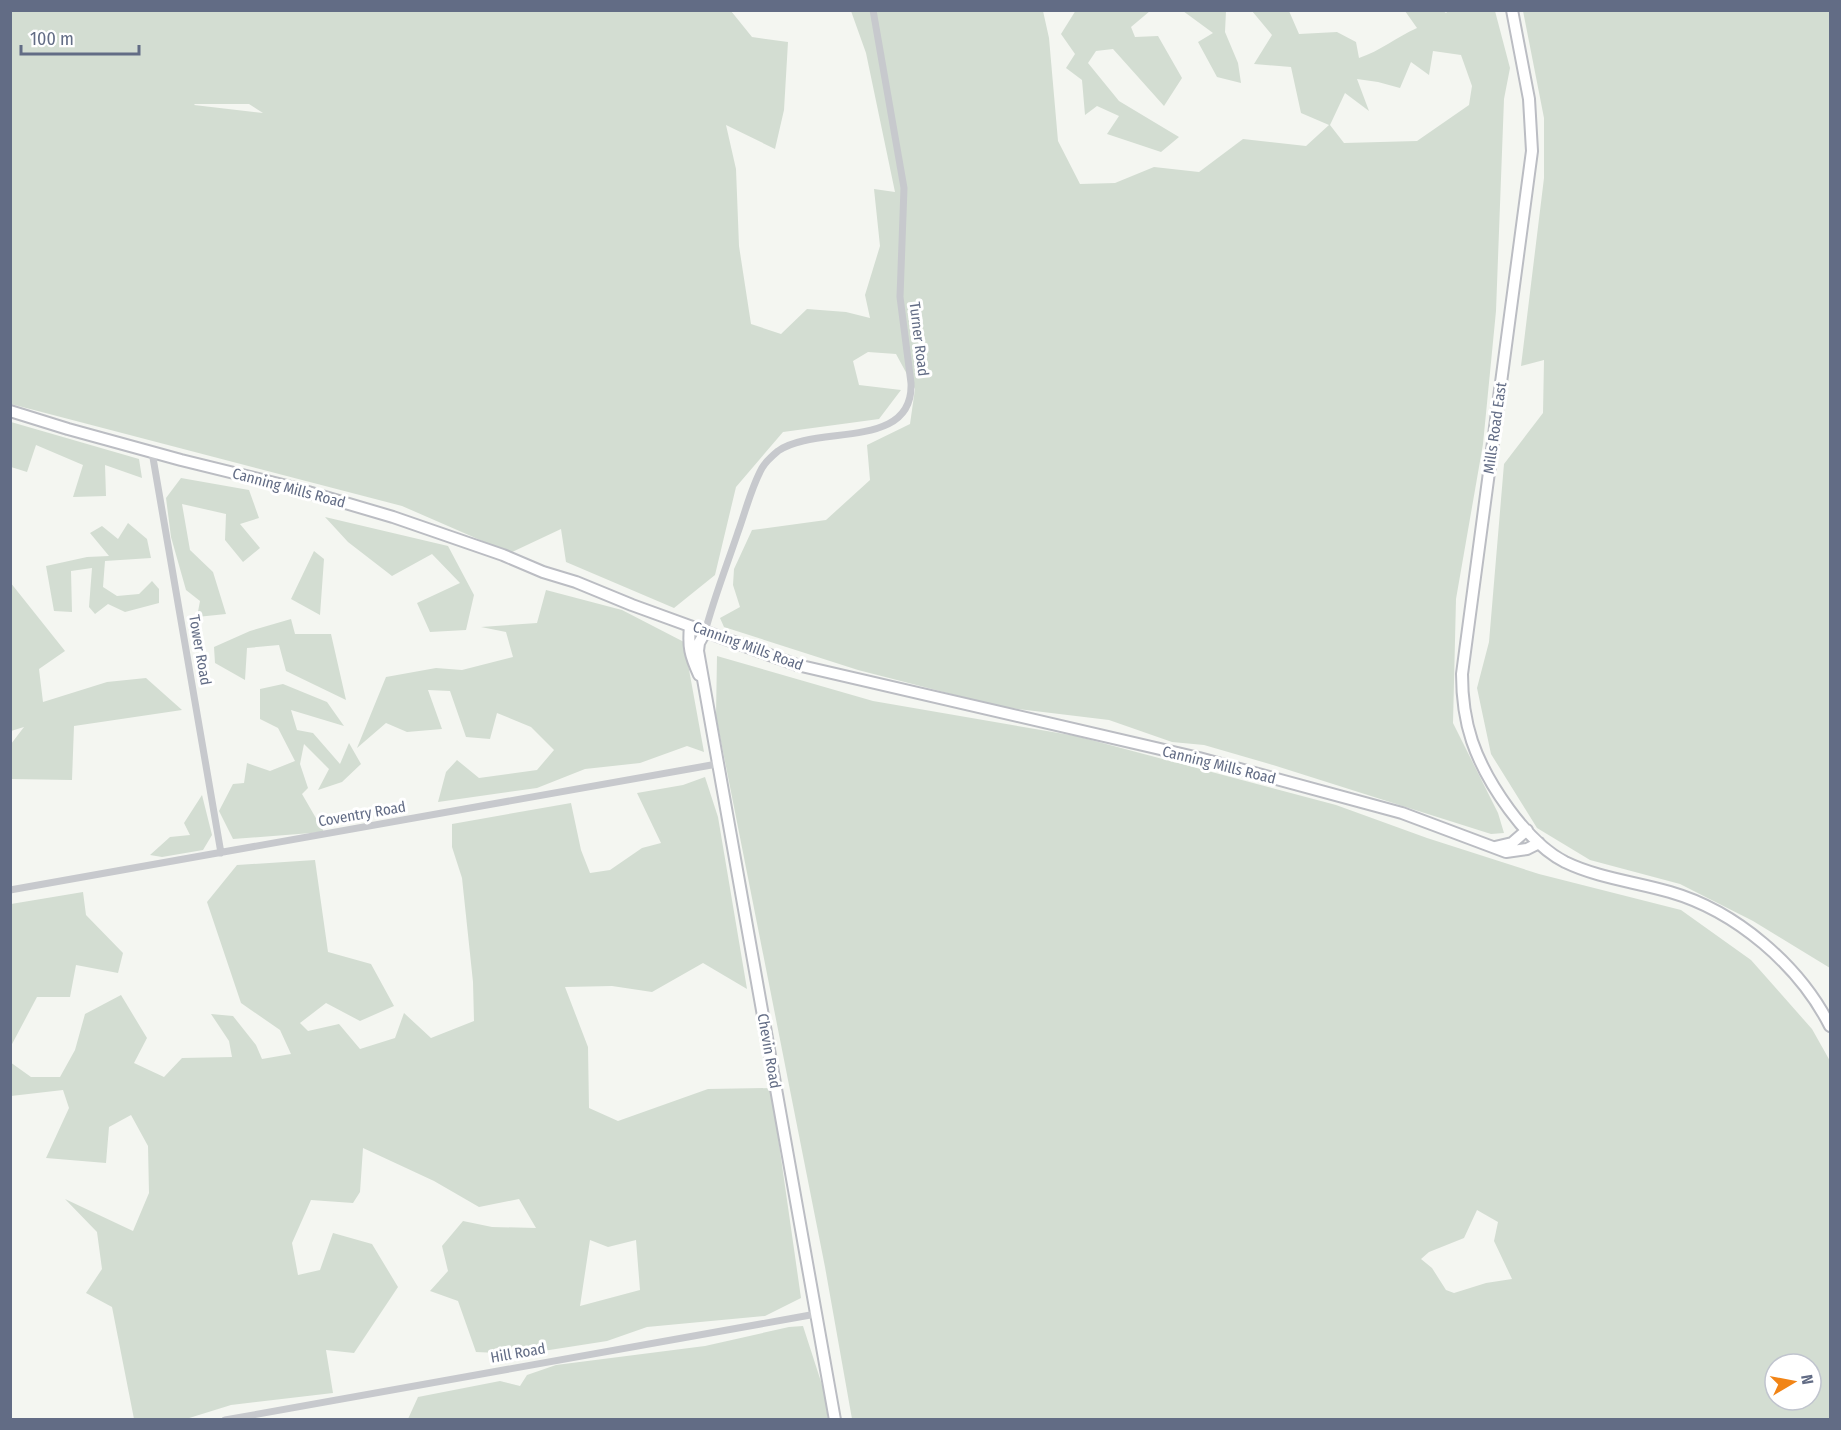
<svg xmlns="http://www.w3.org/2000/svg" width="1841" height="1430" viewBox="0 0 1841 1430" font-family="'Fira Sans Condensed',sans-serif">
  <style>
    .green { fill: #d3ddd2; fill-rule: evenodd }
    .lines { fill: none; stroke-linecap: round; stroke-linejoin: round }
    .secondary-casing { stroke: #bbbdc3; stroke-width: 14 }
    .minor { stroke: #c7c9cd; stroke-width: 7 }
    .secondary { stroke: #fff; stroke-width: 10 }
    .labels { text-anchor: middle; stroke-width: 6; stroke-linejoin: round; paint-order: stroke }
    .street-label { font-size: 15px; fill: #626c85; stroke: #fff }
  </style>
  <rect width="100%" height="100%" fill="#f4f6f1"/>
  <path class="green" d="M 1076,10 L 1150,11 L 1131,27 L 1135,37 L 1158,36 L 1182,78 L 1164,106 L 1113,49 L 1096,51 L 1088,63 L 1119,101 L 1179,137 L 1161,152 L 1107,134 L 1119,116 L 1097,106 L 1085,115 L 1082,80 L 1066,68 L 1075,54 L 1061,34 Z
    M 1449,10 L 1495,11 L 1510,68 L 1504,99 L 1496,311 L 1483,444 L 1456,599 L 1453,723 L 1498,813 L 1504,833 L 1491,834 L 1273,765 L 1204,745 L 1172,742 L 1109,720 L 1002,707 L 858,670 L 724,627 L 720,618 L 740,607 L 733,585 L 734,569 L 752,530 L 826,520 L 870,480 L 867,445 L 910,424 L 915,389 L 896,354 L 868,352 L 853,361 L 859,385 L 901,390 L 879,419 L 783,432 L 736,487 L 715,575 L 674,608 L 566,562 L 561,529 L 510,553 L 402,506 L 11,404 L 10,11 L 731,11 L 752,37 L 788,42 L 784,110 L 775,149 L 726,125 L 736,169 L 739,246 L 751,324 L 781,334 L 807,309 L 846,312 L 870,318 L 865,295 L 880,246 L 874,189 L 895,192 L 866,53 L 851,11 L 1043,11 L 1049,38 L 1058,141 L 1080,184 L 1115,183 L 1154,167 L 1199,172 L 1243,139 L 1306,146 L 1329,125 L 1301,113 L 1291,67 L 1254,64 L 1272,35 L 1252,11 L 1289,11 L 1299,34 L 1337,32 L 1356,42 L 1359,58 C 1380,51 1397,37 1417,28 L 1405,11 L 1443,11 L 1446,13 ZM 1433,51 L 1461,55 L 1472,86 L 1469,105 L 1417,141 L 1344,143 L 1330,125 L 1345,93 L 1369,111 L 1357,79 L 1378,82 L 1400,88 L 1411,62 L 1429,75 ZM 249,104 L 263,113 L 194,105 L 195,104 Z
    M 1183,11 L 1226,11 L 1225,32 L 1238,63 L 1241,83 L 1217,77 L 1198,42 L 1213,33 Z
    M 1523,11 L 1830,11 L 1830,968 L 1753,921 L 1680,884 L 1590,860 L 1537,828 L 1491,754 L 1477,688 L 1489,642 L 1504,464 L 1543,413 L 1544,360 L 1521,366 L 1544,178 L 1544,118 Z
    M 11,422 L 139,459 L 142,478 L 105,465 L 106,496 L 73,497 L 83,465 L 36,445 L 27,472 L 11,467 Z
    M 181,478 L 249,490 L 259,518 L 240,524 L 260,548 L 243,562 L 225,540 L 226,514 L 182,504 L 190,550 L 213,572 L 226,614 L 197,617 L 200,601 L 186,590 L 171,537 L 166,498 Z
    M 325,517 L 448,546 L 474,595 L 466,630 L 430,632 L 417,603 L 460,583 L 432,554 L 392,576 L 348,542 Z
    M 128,523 L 147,539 L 151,558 L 105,561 L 103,587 L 117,596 L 139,594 L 152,581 L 159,589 L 159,603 L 125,612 L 108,604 L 95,614 L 89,607 L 92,568 L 71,571 L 72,612 L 54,611 L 46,566 L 87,557 L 109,556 L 90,533 L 102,526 L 118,539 Z
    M 314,551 L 324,559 L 320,615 L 291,599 Z
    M 10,582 L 65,651 L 39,669 L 43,702 L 107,682 L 146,678 L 182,710 L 74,726 L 72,780 L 11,779 L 11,744 L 24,727 L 11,731 Z
    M 546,590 L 622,610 L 684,642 L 704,752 L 687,746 L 640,763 L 585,769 L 537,788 L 438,802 L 446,772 L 457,760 L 479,778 L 537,770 L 554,750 L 531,727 L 497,713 L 490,739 L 466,737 L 450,691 L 428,690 L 442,729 L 407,732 L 386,723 L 357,748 L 386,677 L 436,668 L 462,670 L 513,657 L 506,632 L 481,627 L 537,623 Z
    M 291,619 L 295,634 L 331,634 L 346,700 L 286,671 L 279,645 L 247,648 L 245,680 L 215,663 L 214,647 L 250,631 Z
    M 717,656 L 873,701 L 1076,736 L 1336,805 L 1427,838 L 1539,874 L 1681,910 L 1751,960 L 1812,1029 L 1830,1061 L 1830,1419 L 852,1419 L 825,1267 L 716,716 ZM 1477,1210 L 1498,1222 L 1494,1241 L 1512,1279 L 1486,1283 L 1454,1293 L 1446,1290 L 1432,1268 L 1421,1259 L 1429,1252 L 1464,1238 ZM 1775,1364 L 1811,1364 L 1811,1400 L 1775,1400 Z
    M 283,684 L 327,702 L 344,726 L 291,710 L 297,730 L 313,733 L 340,764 L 349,743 L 361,764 L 342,782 L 318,790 L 329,769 L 304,744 L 300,764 L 308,788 L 302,794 L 324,832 L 233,839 L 219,811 L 233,784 L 244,783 L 247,763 L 270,771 L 295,761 L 278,728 L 260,719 L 260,689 Z
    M 705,777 L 718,817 L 747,989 L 703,963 L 652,992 L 612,986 L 565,987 L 588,1047 L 589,1108 L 618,1121 L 708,1089 L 771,1088 L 801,1298 L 765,1316 L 647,1327 L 607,1341 L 524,1354 L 476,1352 L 458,1301 L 430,1291 L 448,1271 L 442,1246 L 463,1221 L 492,1227 L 536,1228 L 519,1199 L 479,1207 L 434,1181 L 363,1148 L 360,1192 L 353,1203 L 311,1200 L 292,1243 L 298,1275 L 320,1270 L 333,1233 L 372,1244 L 398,1287 L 354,1353 L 326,1350 L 333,1393 L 231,1405 L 186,1419 L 134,1419 L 112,1307 L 86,1293 L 102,1269 L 97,1232 L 65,1199 L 133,1231 L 149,1193 L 148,1146 L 131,1115 L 109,1127 L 106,1163 L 46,1158 L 69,1108 L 63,1090 L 11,1096 L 10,1062 L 31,1077 L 60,1077 L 75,1050 L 85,1014 L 121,995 L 147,1038 L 134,1063 L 164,1077 L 182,1058 L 232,1057 L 229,1041 L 211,1014 L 233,1016 L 256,1045 L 262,1059 L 291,1054 L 280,1030 L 241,1003 L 207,902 L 237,865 L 315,860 L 328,952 L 371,964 L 394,1006 L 360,1021 L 326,1003 L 300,1023 L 308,1031 L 339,1024 L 360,1049 L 395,1038 L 404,1013 L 431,1038 L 474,1021 L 473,982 L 462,878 L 452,847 L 452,824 L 571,803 L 581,850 L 590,873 L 610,870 L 642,848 L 661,843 L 637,793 L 683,785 ZM 590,1240 L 608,1247 L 636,1240 L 640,1290 L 580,1306 Z
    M 202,795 L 212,835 L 203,850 L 162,857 L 150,855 L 170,837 L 190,835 L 184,823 Z
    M 83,892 L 86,915 L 123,953 L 118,973 L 76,965 L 70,997 L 37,997 L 11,1046 L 11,904 Z
    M 803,1326 L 824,1391 L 828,1419 L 408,1419 L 418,1397 L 500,1381 L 520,1386 L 527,1375 L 556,1365 L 705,1346 L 789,1327 Z"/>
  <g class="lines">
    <g class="secondary-casing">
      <path id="secondary" d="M 1512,10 L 1529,99 L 1532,151 L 1462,674 C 1462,697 1465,720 1472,741 C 1486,782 1526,842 1565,862 C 1598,878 1636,882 1670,892 C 1736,911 1799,965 1830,1026
        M 10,411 L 68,429 L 181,460 L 291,487 L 393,517 L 503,555 L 543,572 L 576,582 L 632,605 L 797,665 L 1199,758 L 1402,813 L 1506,852 L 1527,849 L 1539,843
        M 690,626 C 688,647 690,655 699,675
        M 705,632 L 699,643 L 698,651 L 835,1420
        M 1495,847 L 1512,843 L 1527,830"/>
    </g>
    <path class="minor" d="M 152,452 L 221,853
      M 705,632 C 714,598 727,565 738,532 C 746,510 751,488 762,468 C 766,461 772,456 778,451 C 816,424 914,451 911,383 L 900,297 L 904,188 L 873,10
      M 10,890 L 717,764
      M 225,1420 L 816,1314"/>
    <use href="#secondary" class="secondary"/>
  </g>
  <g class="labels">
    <g class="street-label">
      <text transform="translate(919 339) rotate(83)" y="5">Turner Road</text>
      <text transform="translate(1495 428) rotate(-82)" y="5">Mills Road East</text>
      <text transform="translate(289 488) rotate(15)" y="5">Canning Mills Road</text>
      <text transform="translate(748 646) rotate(20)" y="5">Canning Mills Road</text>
      <text transform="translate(200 650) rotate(80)" y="5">Tower Road</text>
      <text transform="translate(1219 765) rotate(14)" y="5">Canning Mills Road</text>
      <text transform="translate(362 814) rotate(-10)" y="5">Coventry Road</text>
      <text transform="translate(769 1051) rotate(80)" y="5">Chevin Road</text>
      <text transform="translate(518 1353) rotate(-10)" y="5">Hill Road</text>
    </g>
  </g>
  <rect width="1841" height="1430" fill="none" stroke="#626c85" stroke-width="24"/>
  <g transform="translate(1793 1382) rotate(80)"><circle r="28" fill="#ffffff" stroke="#c0c4ce" stroke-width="1.5"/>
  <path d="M0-4.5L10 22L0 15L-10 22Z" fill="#f18416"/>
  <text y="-9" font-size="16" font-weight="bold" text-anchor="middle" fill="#626c85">N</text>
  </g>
  <path d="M21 45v9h118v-9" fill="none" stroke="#626c85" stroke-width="3"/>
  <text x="30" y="45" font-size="18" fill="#626c85" stroke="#ffffff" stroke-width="4.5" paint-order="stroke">100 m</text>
</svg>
